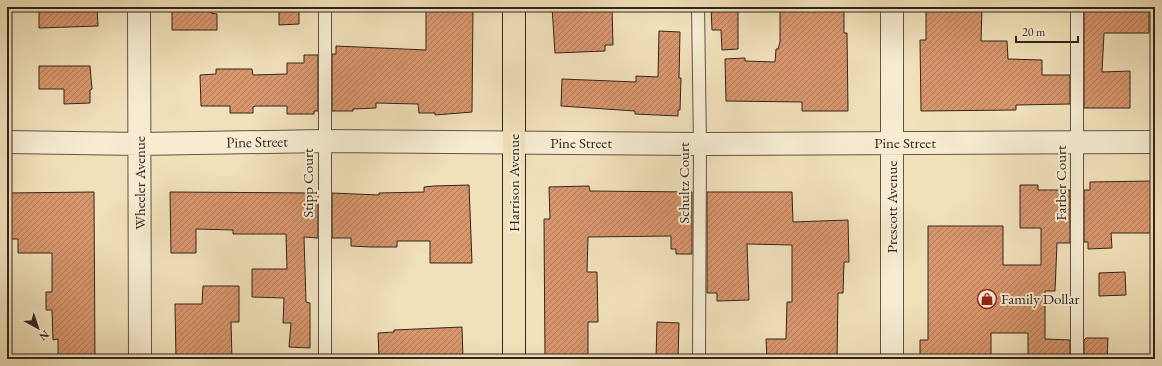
<svg xmlns="http://www.w3.org/2000/svg" width="1162" height="366" viewBox="0 0 1162 366" font-family="'EB Garamond',serif">
  <style>
    .building { fill: url(#building-hatch); stroke: #32241e }
    .lines { fill: none; stroke-linecap: round; stroke-linejoin: round }
    .lane-casing { stroke: #625345; stroke-width: 14 }
    .street-casing { stroke: #625345; stroke-width: 24 }
    .primary-casing { stroke: #32241e; stroke-width: 24 }
    .lane { stroke: #f6ecd2; stroke-width: 12 }
    .street { stroke: #f6ecd2; stroke-width: 22 }
    .primary { stroke: #f1e1ba; stroke-width: 22 }
    .labels { text-anchor: middle; stroke-width: 4; stroke-linejoin: round; paint-order: stroke }
    .street-label { font-size: 15px; fill: #32241e; stroke: #f6ecd2 }
    .poi-label { font-size: 15px; fill: #32241e; stroke: #f6ecd2; text-anchor: start }
  </style>
  <defs>
    <pattern id="building-hatch" width="6" height="6" patternUnits="userSpaceOnUse"><rect width="6" height="6" fill="#d8966d"/><path d="M-1 1l2-2M0 6l6-6M5 7l2-2" fill="none" stroke="#b07a59"/></pattern>
  </defs>
  <rect width="100%" height="100%" fill="#f1e1ba"/>
  <filter id="stains"><feTurbulence type="fractalNoise" baseFrequency=".005" numOctaves="4"/><feColorMatrix values="0 0 0 0 .2 0 0 0 0 .09 0 0 0 0 .02 0 0 0 .5 -.17"/></filter>
  <radialGradient id="worn" r=".72"><stop offset=".6" stop-color="#630" stop-opacity="0"/><stop offset="1" stop-color="#630" stop-opacity=".3"/></radialGradient>
  <path class="building" d="M 39,7 L 97,7 L 98,26 L 39,28 Z
    M 172,7 L 211,7 L 211,13 L 217,14 L 217,30 L 172,30 Z
    M 279,7 L 299,7 L 299,24 L 279,25 Z
    M 426,7 L 473,7 L 472,112 L 435,115 L 435,113 L 419,113 L 418,104 L 376,103 L 376,108 L 353,109 L 353,111 L 332,111 L 332,54 L 336,54 L 336,46 L 426,50 Z
    M 552,7 L 612,7 L 613,45 L 605,45 L 605,51 L 555,53 Z
    M 711,7 L 738,7 L 738,49 L 722,50 L 721,30 L 712,30 Z
    M 780,7 L 844,7 L 844,33 L 847,33 L 848,111 L 802,111 L 802,102 L 726,101 L 725,59 L 745,58 L 745,61 L 775,62 L 776,49 L 778,49 L 780,42 Z
    M 926,7 L 982,7 L 981,41 L 1007,41 L 1008,59 L 1042,60 L 1042,75 L 1070,75 L 1070,104 L 1016,105 L 1016,110 L 921,111 L 920,40 L 926,40 Z
    M 1084,7 L 1149,7 L 1149,33 L 1104,33 L 1102,72 L 1130,71 L 1130,108 L 1084,108 Z
    M 659,31 L 680,32 L 679,78 L 681,78 L 680,110 L 678,110 L 678,116 L 635,114 L 635,111 L 561,106 L 562,79 L 636,82 L 636,76 L 658,77 Z
    M 304,55 L 318,55 L 318,111 L 314,111 L 314,114 L 287,114 L 287,106 L 256,106 L 253,107 L 253,113 L 230,113 L 230,106 L 201,106 L 200,75 L 216,74 L 216,69 L 252,69 L 253,75 L 287,74 L 287,63 L 304,63 Z
    M 39,66 L 90,66 L 92,89 L 90,90 L 90,103 L 64,104 L 64,89 L 39,89 Z
    M 1153,181 L 1154,233 L 1111,233 L 1112,248 L 1088,249 L 1088,242 L 1084,242 L 1084,190 L 1090,190 L 1090,182 Z
    M 469,185 L 472,263 L 430,263 L 430,241 L 397,241 L 397,247 L 371,247 L 351,246 L 351,238 L 332,238 L 332,193 L 379,195 L 379,193 L 424,192 L 424,187 L 434,186 Z
    M 1020,185 L 1038,185 L 1038,190 L 1070,190 L 1070,243 L 1057,243 L 1055,291 L 1045,291 L 1045,339 L 1070,340 L 1070,359 L 1028,359 L 1028,333 L 991,333 L 991,359 L 920,359 L 920,340 L 928,340 L 928,226 L 1003,226 L 1003,265 L 1041,265 L 1041,228 L 1020,228 Z
    M 589,186 L 590,191 L 692,192 L 692,254 L 676,254 L 676,249 L 671,249 L 671,236 L 588,237 L 587,272 L 597,272 L 598,322 L 588,322 L 588,359 L 545,359 L 544,219 L 550,219 L 549,187 Z
    M 94,192 L 95,359 L 58,359 L 58,339 L 53,340 L 52,310 L 46,310 L 46,292 L 52,292 L 52,253 L 18,253 L 18,239 L 7,239 L 7,193 Z
    M 170,192 L 318,193 L 318,238 L 304,237 L 306,302 L 310,303 L 310,348 L 289,347 L 291,323 L 283,323 L 284,298 L 252,297 L 252,269 L 287,269 L 286,234 L 233,234 L 233,230 L 196,229 L 196,253 L 171,253 Z
    M 707,192 L 792,192 L 793,222 L 848,220 L 849,262 L 844,262 L 843,293 L 838,293 L 837,359 L 767,359 L 766,339 L 786,339 L 787,302 L 792,302 L 792,245 L 747,244 L 749,300 L 717,301 L 717,293 L 707,293 Z
    M 1125,272 L 1126,295 L 1099,296 L 1099,273 Z
    M 203,286 L 239,286 L 239,322 L 231,322 L 232,359 L 176,359 L 175,304 L 202,304 Z
    M 657,322 L 679,323 L 678,359 L 656,359 Z
    M 462,327 L 463,359 L 379,359 L 378,333 L 394,332 L 394,330 Z
    M 1086,338 L 1108,338 L 1107,359 L 1084,359 L 1084,340 Z"/>
  <g class="lines">
    <g class="lane-casing">
      <path id="lane" d="M 325,7 L 325,359
        M 698,7 L 700,144 L 699,359
        M 1077,359 L 1077,7"/>
    </g>
    <g class="street-casing">
      <path id="street" d="M 139,7 L 140,359
        M 892,7 L 892,359
        M 7,142 L 140,144 L 324,141 L 700,144 L 1155,142"/>
    </g>
    <g class="primary-casing">
      <path id="primary" d="M 514,7 L 514,359"/>
    </g>
    <use href="#lane" class="lane"/>
    <use href="#street" class="street"/>
    <use href="#primary" class="primary"/>
  </g>
  <defs>
    <g id="shop-ring" transform="scale(1)"><circle r="9.5" fill="#f6ecd2" stroke="#8f2418" stroke-width="1.5"/><path d="M-5-2.5h2.3a2.7 3.5 0 0 1 5.4 0H5L5.5 6h-11ZM-1.5-2.5h3a1.5 2.3 0 0 0-3 0Z" fill="#8f2418"/></g>
  </defs>
  <g fill-rule="evenodd">
    <use href="#shop-ring" x="987" y="299"/>
  </g>
  <g class="labels">
    <g class="street-label">
      <text transform="translate(257 142) rotate(-1)" y="5">Pine Street</text>
      <text x="581" y="148">Pine Street</text>
      <text x="905" y="148">Pine Street</text>
      <text transform="translate(140 183) rotate(-90)" y="5">Wheeler Avenue</text>
      <text transform="translate(308 183) rotate(-90)" y="5">Stipp Court</text>
      <text transform="translate(514 183) rotate(-90)" y="5">Harrison Avenue</text>
      <text transform="translate(684 183) rotate(-90)" y="5">Schultz Court</text>
      <text transform="translate(1061 183) rotate(-90)" y="5">Farber Court</text>
      <text transform="translate(892 207) rotate(-90)" y="5">Prescott Avenue</text>
    </g>
    <g class="poi-label">
      <text x="1001" y="304">Family Dollar</text>
    </g>
  </g>
  <rect width="1162" height="366" fill="none" stroke="#f1e1ba" stroke-width="24"/>
  <rect x="8" y="8" width="1146" height="350" fill="none" stroke="#32241e" stroke-width="2"/>
  <rect x="12" y="12" width="1138" height="342" fill="none" stroke="#32241e"/>
  <g transform="translate(38 328) rotate(140)" stroke="#f6ecd2" stroke-width="3" paint-order="stroke">
  <path d="M0-3L7 15L0 10L-7 15Z" fill="#32241e"/>
  <text y="-6" font-size="11" font-weight="bold" text-anchor="middle" fill="#32241e">N</text>
  </g>
  <path d="M1016 36v6h62v-6" fill="none" stroke="#32241e" stroke-width="2"/>
  <text x="1022" y="36" font-size="12" fill="#32241e" stroke="#f6ecd2" stroke-width="3" paint-order="stroke">20 m</text>
  <rect width="100%" height="100%" filter="url(#stains)"/>
  <rect width="100%" height="100%" fill="url(#worn)"/>
</svg>
